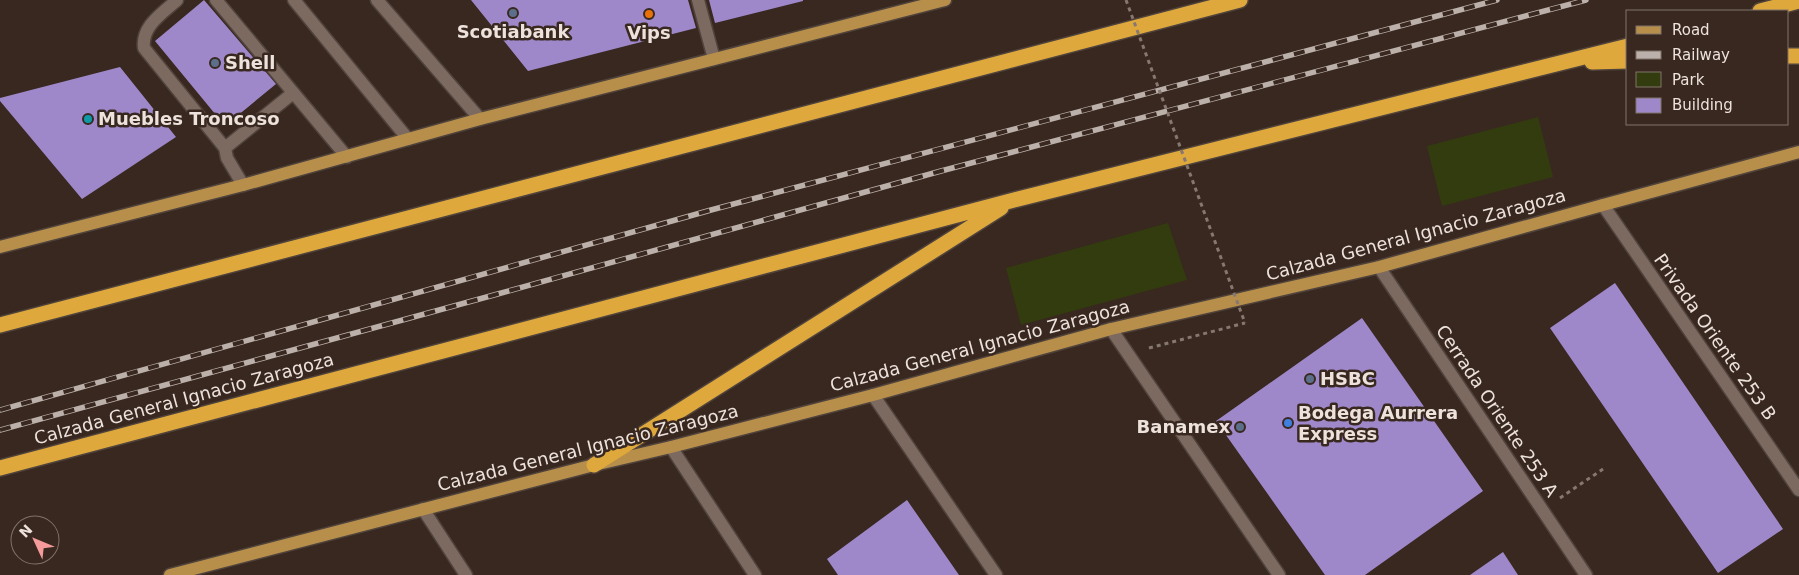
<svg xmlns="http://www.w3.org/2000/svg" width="1799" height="575" viewBox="0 0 1799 575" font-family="'DejaVu Sans',sans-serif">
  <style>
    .green { fill: #333c0e }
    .building { fill: #9f88c9 }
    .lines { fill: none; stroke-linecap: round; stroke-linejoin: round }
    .minor-casing { stroke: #50433c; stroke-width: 15 }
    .major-casing { stroke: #50433c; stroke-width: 15 }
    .highway-casing { stroke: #50433c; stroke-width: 18 }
    .path { stroke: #867871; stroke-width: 3; stroke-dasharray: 4 4; stroke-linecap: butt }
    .minor { stroke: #7c6960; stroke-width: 12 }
    .major { stroke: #b78f4a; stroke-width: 12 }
    .highway { stroke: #dea83c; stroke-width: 15 }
    .rail-casing { stroke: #bcb0aa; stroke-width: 5.5 }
    .rail { stroke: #382820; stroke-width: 4; stroke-dasharray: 11; stroke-linecap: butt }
    .path-bridge { stroke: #867871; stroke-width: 3; stroke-dasharray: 4 4; stroke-linecap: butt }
    .service-dot { fill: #5c6f8a; stroke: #382820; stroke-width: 2 }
    .food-dot { fill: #e8710a; stroke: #382820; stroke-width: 2 }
    .culture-dot { fill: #0f9aa8; stroke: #382820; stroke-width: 2 }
    .shop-dot { fill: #3f7fe0; stroke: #382820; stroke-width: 2 }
    .labels { text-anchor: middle; stroke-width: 5; stroke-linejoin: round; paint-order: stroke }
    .poi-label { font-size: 18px; font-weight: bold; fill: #ede2dc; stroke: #382820; text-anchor: start }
    .street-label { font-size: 18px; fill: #ede2dc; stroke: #382820 }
  </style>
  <rect width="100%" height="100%" fill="#382820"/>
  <path class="green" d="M 1538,117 L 1553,177 L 1442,206 L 1427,146 Z
    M 1168,223 L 1187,280 L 1021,325 L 1006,268 Z"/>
  <path class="building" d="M 204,0 L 276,84 L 225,126 L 155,41 Z
    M 471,0 L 688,0 L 696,28 L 528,71 Z
    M 709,0 L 803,0 L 803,1 L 715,23 Z
    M 120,67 L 176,137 L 82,199 L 0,101 L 0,98 Z
    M 1615,283 L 1783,529 L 1718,573 L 1550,328 Z
    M 1362,318 L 1483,491 L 1365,575 L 1325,575 L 1216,421 Z
    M 907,500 L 959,575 L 838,575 L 827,559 Z
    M 1503,552 L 1518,575 L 1470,575 Z"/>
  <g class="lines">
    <g class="minor-casing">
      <path id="minor" d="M 177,0 C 163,13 141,26 144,48 L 225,148 L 227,158 L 243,185
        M 216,0 L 347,157
        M 294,0 L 408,139
        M 377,0 L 480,119
        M 698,0 L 714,59
        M 225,148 L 293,93
        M 1603,205 L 1799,490
        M 1379,267 L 1586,575
        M 1111,329 L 1279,575
        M 873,395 L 996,575
        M 671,447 L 755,575
        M 423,509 L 466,575"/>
    </g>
    <g class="major-casing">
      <path id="major" d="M 0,247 L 243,185 L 480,119 L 945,0
        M 170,575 L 594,465 L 671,447 L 873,395 L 1111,329 L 1379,267 L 1603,205 L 1799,152"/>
    </g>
    <g class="highway-casing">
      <path id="highway" d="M 1760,11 L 1799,1
        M 1788,56 L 1799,56
        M 1592,62 L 1628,61
        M 0,325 L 1240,0
        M 594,465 L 1001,208
        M 0,468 L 1014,200 L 1628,46"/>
    </g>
    <path class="path" d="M 1149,348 L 1245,323
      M 1560,498 L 1603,469"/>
    <use href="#minor" class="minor"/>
    <use href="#major" class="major"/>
    <use href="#highway" class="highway"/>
    <g class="rail-casing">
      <path id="rail" d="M 0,410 L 711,210 L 1497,0
        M 0,430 L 494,295 L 941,171 L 1586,0"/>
    </g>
    <use href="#rail" class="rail"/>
    <path class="path-bridge" d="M 1126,0 L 1245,323"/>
  </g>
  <g class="service-dot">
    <circle cx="513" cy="13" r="5"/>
    <circle cx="215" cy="63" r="5"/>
    <circle cx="1310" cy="379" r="5"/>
    <circle cx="1240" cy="427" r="5"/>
  </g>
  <circle class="food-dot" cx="649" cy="14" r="5"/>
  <circle class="culture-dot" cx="88" cy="119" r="5"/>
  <circle class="shop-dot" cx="1288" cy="423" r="5"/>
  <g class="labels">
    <g class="poi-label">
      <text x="513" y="38" text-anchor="middle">Scotiabank</text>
      <text x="649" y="39" text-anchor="middle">Vips</text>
      <text x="225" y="69">Shell</text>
      <text x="98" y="125">Muebles Troncoso</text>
      <text x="1320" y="385">HSBC</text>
      <text x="1298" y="419">Bodega Aurrera<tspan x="1298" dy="21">Express</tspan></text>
      <text x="1230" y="433" text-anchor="end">Banamex</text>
    </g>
    <g class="street-label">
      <text transform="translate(1416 235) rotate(-15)" y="6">Calzada General Ignacio Zaragoza</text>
      <text transform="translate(1715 337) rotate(55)" y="6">Privada Oriente 253 B</text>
      <text transform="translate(980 346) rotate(-15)" y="6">Calzada General Ignacio Zaragoza</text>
      <text transform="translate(184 399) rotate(-15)" y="6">Calzada General Ignacio Zaragoza</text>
      <text transform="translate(1497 411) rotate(56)" y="6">Cerrada Oriente 253 A</text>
      <text transform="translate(588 448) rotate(-14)" y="6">Calzada General Ignacio Zaragoza</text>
    </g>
  </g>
  <rect x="1626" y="10" width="162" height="115" fill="#382820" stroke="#80726b"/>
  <rect x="1636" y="26" width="25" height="8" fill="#b78f4a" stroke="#80726b"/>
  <text x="1672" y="35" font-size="15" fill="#ede2dc">Road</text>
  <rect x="1636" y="51" width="25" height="8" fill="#bcb0aa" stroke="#80726b"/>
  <text x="1672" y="60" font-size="15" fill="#ede2dc">Railway</text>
  <rect x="1636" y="72" width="25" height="15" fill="#333c0e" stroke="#80726b"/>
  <text x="1672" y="85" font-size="15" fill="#ede2dc">Park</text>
  <rect x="1636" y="98" width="25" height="15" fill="#9f88c9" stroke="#80726b"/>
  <text x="1672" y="110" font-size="15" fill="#ede2dc">Building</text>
  <g transform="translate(35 540) rotate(314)"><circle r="24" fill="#382820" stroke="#80726b"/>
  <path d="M0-4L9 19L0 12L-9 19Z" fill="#f59b9c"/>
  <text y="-8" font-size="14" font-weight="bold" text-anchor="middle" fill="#ede2dc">N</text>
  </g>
</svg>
